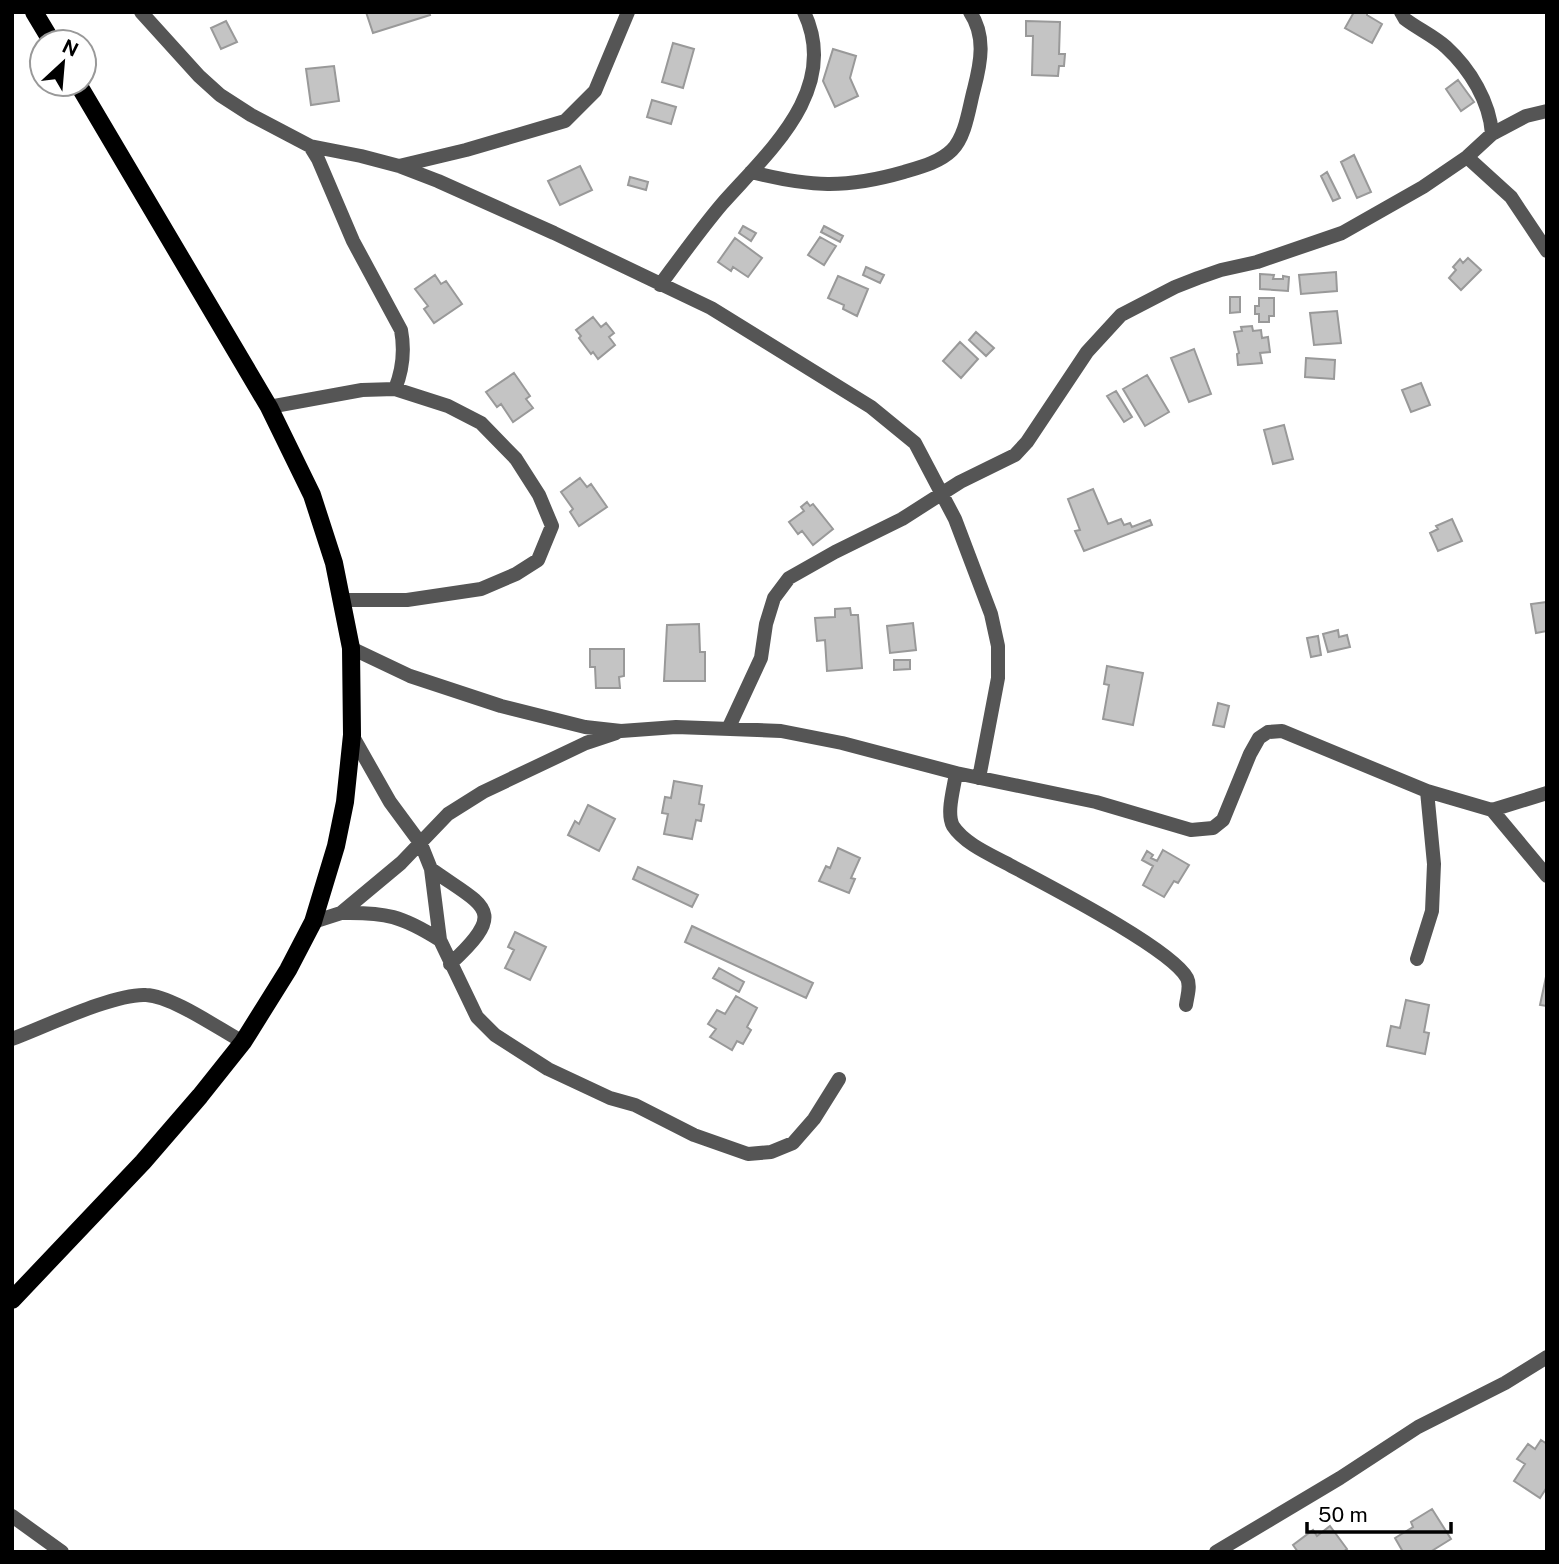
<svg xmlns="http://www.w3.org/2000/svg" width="1559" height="1564" viewBox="0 0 1559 1564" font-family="'Public Sans',sans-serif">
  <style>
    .building { fill: #c4c4c4; stroke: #999; stroke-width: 2 }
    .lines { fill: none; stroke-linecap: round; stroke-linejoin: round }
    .street { stroke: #555; stroke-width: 14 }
    .primary { stroke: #000; stroke-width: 18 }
  </style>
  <rect width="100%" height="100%" fill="#fff"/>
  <path class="building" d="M 366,12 L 429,12 L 430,15 L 373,33 Z
    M 1354,12 L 1367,12 L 1367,15 L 1382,24 L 1372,43 L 1345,28 Z
    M 226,21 L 237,42 L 221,49 L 211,28 Z
    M 1026,21 L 1060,22 L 1059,54 L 1065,54 L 1064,66 L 1059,66 L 1058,76 L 1032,75 L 1033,36 L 1026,36 Z
    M 673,43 L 694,49 L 683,88 L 662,82 Z
    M 833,49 L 856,56 L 850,78 L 858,96 L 835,107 L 823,81 Z
    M 334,66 L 339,101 L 311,105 L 306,69 Z
    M 1458,80 L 1474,102 L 1461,111 L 1446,89 Z
    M 652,100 L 676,107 L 671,124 L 647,117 Z
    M 1354,155 L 1371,192 L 1357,198 L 1341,162 Z
    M 580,166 L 592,190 L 560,205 L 548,181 Z
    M 1327,172 L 1340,198 L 1333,201 L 1321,176 Z
    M 630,177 L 648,182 L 646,190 L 628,185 Z
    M 743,226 L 756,233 L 751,241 L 739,233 Z
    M 824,226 L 843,236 L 840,242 L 821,232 Z
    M 820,237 L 836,246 L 824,265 L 808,255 Z
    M 735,238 L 762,258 L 748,277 L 733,267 L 731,271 L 718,262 Z
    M 1468,258 L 1481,270 L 1461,290 L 1449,278 L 1456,270 L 1453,267 L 1460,259 L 1463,263 Z
    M 866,267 L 884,275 L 880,283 L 863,275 Z
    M 1336,272 L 1337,291 L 1301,294 L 1299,275 Z
    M 1260,274 L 1274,275 L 1273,279 L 1283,279 L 1283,276 L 1289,277 L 1288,291 L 1260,289 Z
    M 435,275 L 441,284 L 446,281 L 462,304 L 434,323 L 424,309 L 428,306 L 415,289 Z
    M 838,276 L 868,289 L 857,316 L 843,309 L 844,305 L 828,298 Z
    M 1230,297 L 1240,297 L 1240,312 L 1230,313 Z
    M 1259,298 L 1274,298 L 1274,316 L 1269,316 L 1269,322 L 1259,322 L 1259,314 L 1255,314 L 1255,306 L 1259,306 Z
    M 1337,311 L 1341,343 L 1314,345 L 1310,313 Z
    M 593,317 L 601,327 L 606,323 L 614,333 L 609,337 L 615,345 L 598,359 L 593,352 L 591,354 L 579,338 L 581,336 L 576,330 Z
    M 1252,326 L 1253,331 L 1261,330 L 1262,338 L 1268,337 L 1270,352 L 1260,353 L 1262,363 L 1238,365 L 1237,354 L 1239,353 L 1234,332 L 1242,331 L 1241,327 Z
    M 976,332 L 994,348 L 986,356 L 969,340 Z
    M 960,342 L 978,359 L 961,378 L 943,361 Z
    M 1194,349 L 1211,394 L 1189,402 L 1171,358 Z
    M 1306,358 L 1335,360 L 1334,379 L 1305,377 Z
    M 514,373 L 530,396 L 526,399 L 533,408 L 513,422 L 501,404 L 497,407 L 486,392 Z
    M 1147,375 L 1169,412 L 1145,426 L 1123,389 Z
    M 1421,383 L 1430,405 L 1411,412 L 1402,390 Z
    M 1116,391 L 1132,417 L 1124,422 L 1107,396 Z
    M 1284,425 L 1293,459 L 1273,464 L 1264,430 Z
    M 580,478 L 587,487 L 591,484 L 607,507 L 579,526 L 570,512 L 573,509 L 561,492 Z
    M 1093,489 L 1108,524 L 1121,519 L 1124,525 L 1130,523 L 1132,527 L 1150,520 L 1152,525 L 1084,551 L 1075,531 L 1080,530 L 1068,499 Z
    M 807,502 L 810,506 L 813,504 L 833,529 L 813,545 L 802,531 L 798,534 L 789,522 L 804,511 L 801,507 Z
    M 1452,519 L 1462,541 L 1438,551 L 1430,533 L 1438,529 L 1436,526 Z
    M 1547,602 L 1547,631 L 1536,633 L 1531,604 Z
    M 850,608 L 851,615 L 858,615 L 862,668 L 827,671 L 825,640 L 817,641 L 815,618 L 835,617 L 835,609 Z
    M 913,623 L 916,650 L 890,653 L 887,626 Z
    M 699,624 L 700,652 L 705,652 L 705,681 L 664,681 L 667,625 Z
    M 1338,630 L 1339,637 L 1347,635 L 1350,647 L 1328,652 L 1323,634 Z
    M 1318,636 L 1321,655 L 1311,657 L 1307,638 Z
    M 590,649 L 624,649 L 624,676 L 619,677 L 620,688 L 596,688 L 595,667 L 590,667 Z
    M 894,660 L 910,660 L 910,669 L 894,670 Z
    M 1107,666 L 1143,673 L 1133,725 L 1103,719 L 1109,685 L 1104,684 Z
    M 1218,703 L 1229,706 L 1224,727 L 1213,725 Z
    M 674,781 L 702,786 L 699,804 L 704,805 L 701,821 L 696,820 L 692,839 L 664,834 L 668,814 L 662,813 L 665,797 L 671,798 Z
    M 588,805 L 615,819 L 599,851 L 568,835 L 575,821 L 579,824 Z
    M 838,848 L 860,858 L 851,878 L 855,879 L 849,893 L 819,881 L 826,866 L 830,868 Z
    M 1163,850 L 1189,865 L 1178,883 L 1174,881 L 1164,897 L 1143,885 L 1153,866 L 1142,860 L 1147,851 L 1153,855 L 1151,858 L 1157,861 Z
    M 638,867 L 698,895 L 692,907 L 633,879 Z
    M 692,926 L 813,983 L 806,998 L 685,942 Z
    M 515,932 L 546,947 L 530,980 L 505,968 L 514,950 L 508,947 Z
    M 719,968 L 744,982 L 739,992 L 713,978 Z
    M 1547,972 L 1547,1006 L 1540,1005 Z
    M 736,996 L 757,1008 L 747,1027 L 751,1030 L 743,1044 L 737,1041 L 732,1050 L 710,1037 L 716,1029 L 708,1024 L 717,1010 L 725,1014 Z
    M 1406,1000 L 1429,1005 L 1424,1032 L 1429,1033 L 1425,1054 L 1387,1046 L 1391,1026 L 1400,1028 Z
    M 1541,1440 L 1547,1444 L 1547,1487 L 1540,1498 L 1514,1481 L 1525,1464 L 1517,1459 L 1528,1444 L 1535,1449 Z
    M 1432,1509 L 1451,1539 L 1430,1552 L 1403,1552 L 1395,1538 L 1413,1527 L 1411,1522 Z
    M 1330,1526 L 1347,1549 L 1343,1552 L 1298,1552 L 1293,1545 L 1313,1530 L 1317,1536 Z"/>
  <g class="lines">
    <path class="street" d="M 141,12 L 199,76 L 220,95 L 251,115 L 310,146 L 361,156 L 399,166 L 438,181 L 554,233 L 711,308 L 871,407 L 915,443 L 955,519 L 991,614 L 998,646 L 998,678 L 979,778
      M 1401,12 L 1405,19 C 1418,29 1434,36 1446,47 C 1470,69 1490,102 1492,134
      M 310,146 L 318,159 L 353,241 L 401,330 C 405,351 403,369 395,389
      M 1467,157 L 1511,197 L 1547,251
      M 399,166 L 466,150 L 565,121 L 595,91 L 628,12
      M 751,172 C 810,187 845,189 904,172 C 921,167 940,162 952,150 C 966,136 969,107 974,89 C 981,62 986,36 970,12
      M 660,285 C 680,258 700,230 722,204 C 768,152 841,90 804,12
      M 269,407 L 362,390 L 395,389 L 448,406 L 481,423 L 516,459 L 539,495 L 552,526 L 538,560 L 516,574 L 481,589 L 407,600 L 342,600
      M 351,648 L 410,676 L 501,706 L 585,727 L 621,731 L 676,727 L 781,731 L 842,743 L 956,773 L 1096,802 L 1191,830 L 1213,828 L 1223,820 L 1250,754 L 1259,738 L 1268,732 L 1282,731 L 1427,791 L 1492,810 L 1547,793
      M 729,727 L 761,658 L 766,624 L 774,598 L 789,578 L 835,552 L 902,519 L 960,482 L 1015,455 L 1027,442 L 1087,352 L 1121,315 L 1175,287 L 1198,278 L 1221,270 L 1257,262 L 1342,233 L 1423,187 L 1467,157 L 1492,134 L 1526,116 L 1547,111
      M 352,735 L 390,802 L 421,844 L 431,869 L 440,940 L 477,1017 L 495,1035 L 548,1069 L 610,1098 L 635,1105 L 694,1135 L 748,1154 L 771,1152 L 793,1143 L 814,1119 L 839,1079
      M 956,773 C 954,788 946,813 953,826 C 964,843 989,854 1006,863 C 1041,882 1171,948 1187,978 C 1191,986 1187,997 1186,1005
      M 1492,810 L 1547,876
      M 431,869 C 484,907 510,909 450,964
      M 341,913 C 386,912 402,916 440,940
      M 313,922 L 341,913 L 401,863 L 448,814 L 483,792 L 586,743 L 616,733
      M 1417,959 L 1432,911 L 1434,864 L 1427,791
      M 12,1039 C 44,1027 115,993 146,995 C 172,996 219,1029 243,1042
      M 12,1516 L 62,1552
      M 1216,1552 L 1340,1478 L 1418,1427 L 1505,1383 L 1547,1357"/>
    <path class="primary" d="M 34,12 L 52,42
      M 12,1300 L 143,1162 L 200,1096 L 243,1042 L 288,970 L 313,922 L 336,846 L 345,802 L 352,735 L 351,648 L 334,563 L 312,495 L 269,407 L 78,84"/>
  </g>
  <rect width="1559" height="1564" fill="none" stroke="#000000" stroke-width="28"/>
  <g transform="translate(63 63) rotate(26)"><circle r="33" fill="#ffffff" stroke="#999999" stroke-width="2"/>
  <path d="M0-5L12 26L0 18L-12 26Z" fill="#000000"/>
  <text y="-10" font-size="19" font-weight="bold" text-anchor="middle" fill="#000000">N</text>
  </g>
  <path d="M1307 1522v10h144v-10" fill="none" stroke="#000000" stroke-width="3.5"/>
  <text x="1318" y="1522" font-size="21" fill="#000000" stroke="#ffffff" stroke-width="5" paint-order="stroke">50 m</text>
</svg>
